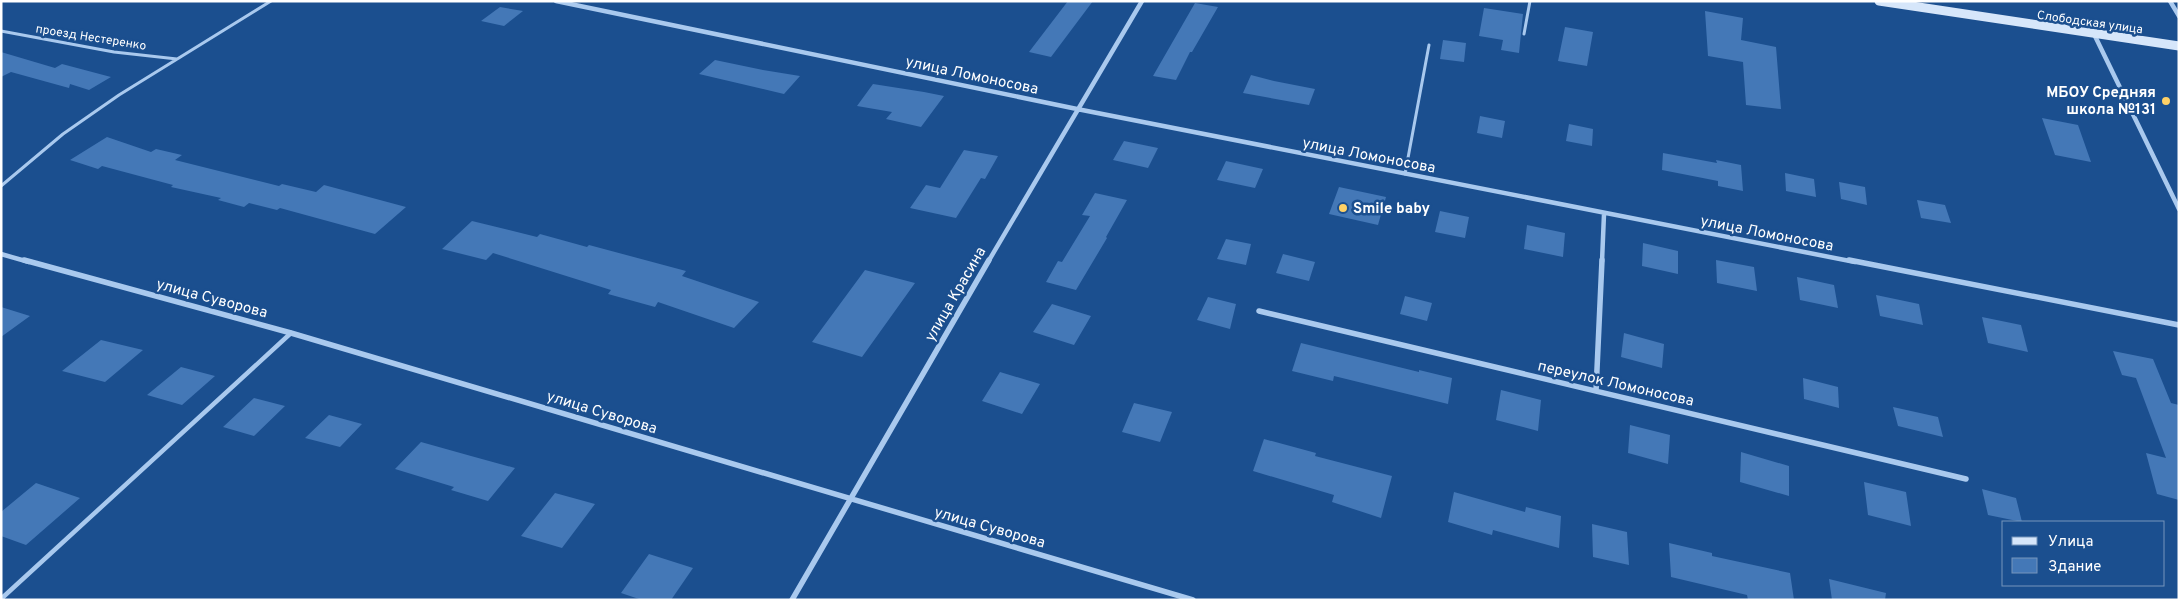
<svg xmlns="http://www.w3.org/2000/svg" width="2180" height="601" viewBox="0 0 2180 601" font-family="Overpass,sans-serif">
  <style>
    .building { fill: #4478b7 }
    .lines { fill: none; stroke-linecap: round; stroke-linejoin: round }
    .lane-far1 { stroke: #a9c9ee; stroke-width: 3 }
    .lane { stroke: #a9c9ee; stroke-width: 4.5 }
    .street-far1 { stroke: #a9c9ee; stroke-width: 4.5 }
    .street { stroke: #a9c9ee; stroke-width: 5.5 }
    .secondary { stroke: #d6e6fa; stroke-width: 9 }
    .poi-dot { fill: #ffd166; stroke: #1b4f8f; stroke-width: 2 }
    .labels { text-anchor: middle; stroke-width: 5; stroke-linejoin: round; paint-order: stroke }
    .far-street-label { font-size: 12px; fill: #fff; stroke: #1b4f8f }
    .street-label { font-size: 15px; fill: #fff; stroke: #1b4f8f }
    .poi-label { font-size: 15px; font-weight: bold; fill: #fff; stroke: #1b4f8f; text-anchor: end }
  </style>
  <rect width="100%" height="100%" fill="#1b4f8f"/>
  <path class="building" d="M 1068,1 L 1093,1 L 1051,57 L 1029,52 Z
    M 1195,3 L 1218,7 L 1192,52 L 1190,52 L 1176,80 L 1153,76 Z
    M 500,7 L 523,11 L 504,26 L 481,21 Z
    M 1484,8 L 1523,14 L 1519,53 L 1501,50 L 1503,40 L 1479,36 Z
    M 1705,11 L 1743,18 L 1741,40 L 1776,47 L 1781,109 L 1746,105 L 1743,62 L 1708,56 Z
    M 1565,27 L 1593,32 L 1587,66 L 1558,61 Z
    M 1443,40 L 1466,43 L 1464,62 L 1440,59 Z
    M 1,52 L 55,68 L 62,64 L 111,77 L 89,90 L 70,84 L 69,88 L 11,72 L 1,77 Z
    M 715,60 L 763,70 L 800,76 L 784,94 L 699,74 Z
    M 1251,75 L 1274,81 L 1315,89 L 1309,105 L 1243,93 Z
    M 873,84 L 924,92 L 944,96 L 921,127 L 886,119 L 892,112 L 857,106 Z
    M 1480,116 L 1505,121 L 1502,138 L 1477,133 Z
    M 2042,118 L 2078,125 L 2091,162 L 2055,155 Z
    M 1569,124 L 1593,129 L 1592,146 L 1566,141 Z
    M 107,137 L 151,152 L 156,149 L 182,155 L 175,160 L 279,186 L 282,184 L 316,192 L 324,185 L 406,207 L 375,234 L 280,208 L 277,210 L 249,203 L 244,207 L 218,200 L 221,198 L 171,187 L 173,185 L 102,166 L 98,169 L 70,160 Z
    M 1124,141 L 1158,148 L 1148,168 L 1113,160 Z
    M 964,150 L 998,156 L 985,179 L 981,178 L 956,218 L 910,208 L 926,185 L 940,188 Z
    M 1663,153 L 1717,163 L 1716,160 L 1741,165 L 1743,191 L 1718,186 L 1718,181 L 1662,170 Z
    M 1226,161 L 1263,169 L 1255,188 L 1217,180 Z
    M 1785,173 L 1814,179 L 1816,197 L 1786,191 Z
    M 1839,182 L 1865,187 L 1867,205 L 1841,199 Z
    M 1339,187 L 1386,197 L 1378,225 L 1329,214 Z
    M 1095,193 L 1127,200 L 1106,237 L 1107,238 L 1076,290 L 1046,282 L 1058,261 L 1062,262 L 1090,216 L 1082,215 Z
    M 1917,200 L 1945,205 L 1951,223 L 1921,218 Z
    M 1440,211 L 1469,217 L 1465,238 L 1435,232 Z
    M 472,221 L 537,237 L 540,234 L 587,247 L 589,245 L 686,271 L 682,276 L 759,302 L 734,328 L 658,302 L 655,307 L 608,294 L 611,290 L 493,253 L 486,260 L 442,249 Z
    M 1527,225 L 1565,233 L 1563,257 L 1524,249 Z
    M 1226,239 L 1251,244 L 1246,265 L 1217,259 Z
    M 1643,243 L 1678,251 L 1678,274 L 1642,266 Z
    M 1283,254 L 1315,262 L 1309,281 L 1276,273 Z
    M 1716,260 L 1754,267 L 1757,291 L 1717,283 Z
    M 865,270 L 915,283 L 862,357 L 812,342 Z
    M 1797,277 L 1834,285 L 1838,308 L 1800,300 Z
    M 1876,295 L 1919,304 L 1923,325 L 1880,316 Z
    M 1405,296 L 1432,303 L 1427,321 L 1400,314 Z
    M 1208,297 L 1236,304 L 1230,329 L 1197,320 Z
    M 1052,304 L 1091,316 L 1074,345 L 1033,332 Z
    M 1,307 L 30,316 L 1,337 Z
    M 1982,317 L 2021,325 L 2028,352 L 1988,343 Z
    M 1624,333 L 1664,344 L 1662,368 L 1621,357 Z
    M 101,340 L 143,350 L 105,382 L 62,371 Z
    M 1301,343 L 1419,372 L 1419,370 L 1452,378 L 1448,404 L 1334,376 L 1333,381 L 1292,371 Z
    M 2113,351 L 2153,359 L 2171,403 L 2179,405 L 2179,500 L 2157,494 L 2146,453 L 2166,458 L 2136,378 L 2122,375 Z
    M 181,367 L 215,376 L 182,405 L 147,395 Z
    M 1000,372 L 1040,384 L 1022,414 L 982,401 Z
    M 1803,378 L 1838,387 L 1839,408 L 1804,399 Z
    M 1501,390 L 1541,400 L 1538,431 L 1496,420 Z
    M 254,398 L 285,406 L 254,436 L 223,427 Z
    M 1134,403 L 1172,412 L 1160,442 L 1122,432 Z
    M 1893,407 L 1938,417 L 1943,437 L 1898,426 Z
    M 329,415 L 362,424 L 340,447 L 305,438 Z
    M 1630,425 L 1670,435 L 1668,464 L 1628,453 Z
    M 1264,439 L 1316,453 L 1315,456 L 1392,476 L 1381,518 L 1332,502 L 1334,495 L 1253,471 Z
    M 421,442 L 471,456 L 515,468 L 488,501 L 451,490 L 454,487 L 395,469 Z
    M 1741,452 L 1789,466 L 1789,496 L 1740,482 Z
    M 1864,482 L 1906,492 L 1911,526 L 1868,515 Z
    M 36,483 L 80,498 L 26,545 L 1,536 L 1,512 Z
    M 1982,489 L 2016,498 L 2022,522 L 1988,515 Z
    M 1454,492 L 1525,512 L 1526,507 L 1561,516 L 1559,548 L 1493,530 L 1492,535 L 1448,522 Z
    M 555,493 L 595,504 L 562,548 L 521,536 Z
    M 1592,524 L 1627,532 L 1629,565 L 1593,557 Z
    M 1669,543 L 1712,553 L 1712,556 L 1790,573 L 1794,600 L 1748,600 L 1747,595 L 1671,577 Z
    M 649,554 L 693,568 L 671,600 L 642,600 L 621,593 Z
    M 1829,579 L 1886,593 L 1885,600 L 1832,600 Z"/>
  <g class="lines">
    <path class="lane-far1" d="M 1,31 L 114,52 L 177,59
      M 1524,34 L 1530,1
      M 1405,174 L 1429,45
      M 1,186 L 63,134 L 119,95 L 271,1"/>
    <path class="lane" d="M 1,599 L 291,333"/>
    <path class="street-far1" d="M 556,1 L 1077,109 L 1855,262
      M 2170,1 L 2179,16
      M 2094,34 L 2179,209
      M 1,254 L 29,262
      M 988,262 L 1142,1
      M 1602,262 L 1604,214"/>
    <path class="street" d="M 24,260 L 291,333 L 1193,600
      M 1849,260 L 2179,325
      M 1259,311 L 1966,479
      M 1596,391 L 1602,260
      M 792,600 L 989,260"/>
    <path class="secondary" d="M 1879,1 L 2179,46"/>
  </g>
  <g class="poi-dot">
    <circle cx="2166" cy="101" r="5"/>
    <circle cx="1343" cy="208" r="5"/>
  </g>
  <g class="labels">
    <g class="far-street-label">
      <text transform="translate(2090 22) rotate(8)" y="4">Слободская улица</text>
      <text transform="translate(91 37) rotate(9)" y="4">проезд Нестеренко</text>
    </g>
    <g class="street-label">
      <text transform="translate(972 75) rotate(12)" y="5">улица Ломоносова</text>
      <text transform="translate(1369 155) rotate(11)" y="5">улица Ломоносова</text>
      <text transform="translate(1767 233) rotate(11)" y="5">улица Ломоносова</text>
      <text transform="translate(955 294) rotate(-60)" y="5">улица Красина</text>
      <text transform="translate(212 298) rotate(15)" y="5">улица Суворова</text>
      <text transform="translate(1616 383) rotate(13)" y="5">переулок Ломоносова</text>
      <text transform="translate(602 412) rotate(17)" y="5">улица Суворова</text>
      <text transform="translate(990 527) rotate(16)" y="5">улица Суворова</text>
    </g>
    <g class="poi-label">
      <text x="2156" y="97">МБОУ Средняя<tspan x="2156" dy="17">школа №131</tspan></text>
      <text x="1353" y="213" text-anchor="start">Smile baby</text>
    </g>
  </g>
  <rect width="2180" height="601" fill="none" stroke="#ffffff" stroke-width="5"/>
  <rect x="2002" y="521" width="162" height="65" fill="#1b4f8f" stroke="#7695bc"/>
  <rect x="2012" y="537" width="25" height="8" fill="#d6e6fa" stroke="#7695bc"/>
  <text x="2048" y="546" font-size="15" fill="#ffffff">Улица</text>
  <rect x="2012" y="558" width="25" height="15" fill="#4478b7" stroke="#7695bc"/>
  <text x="2048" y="571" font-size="15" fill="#ffffff">Здание</text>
</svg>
